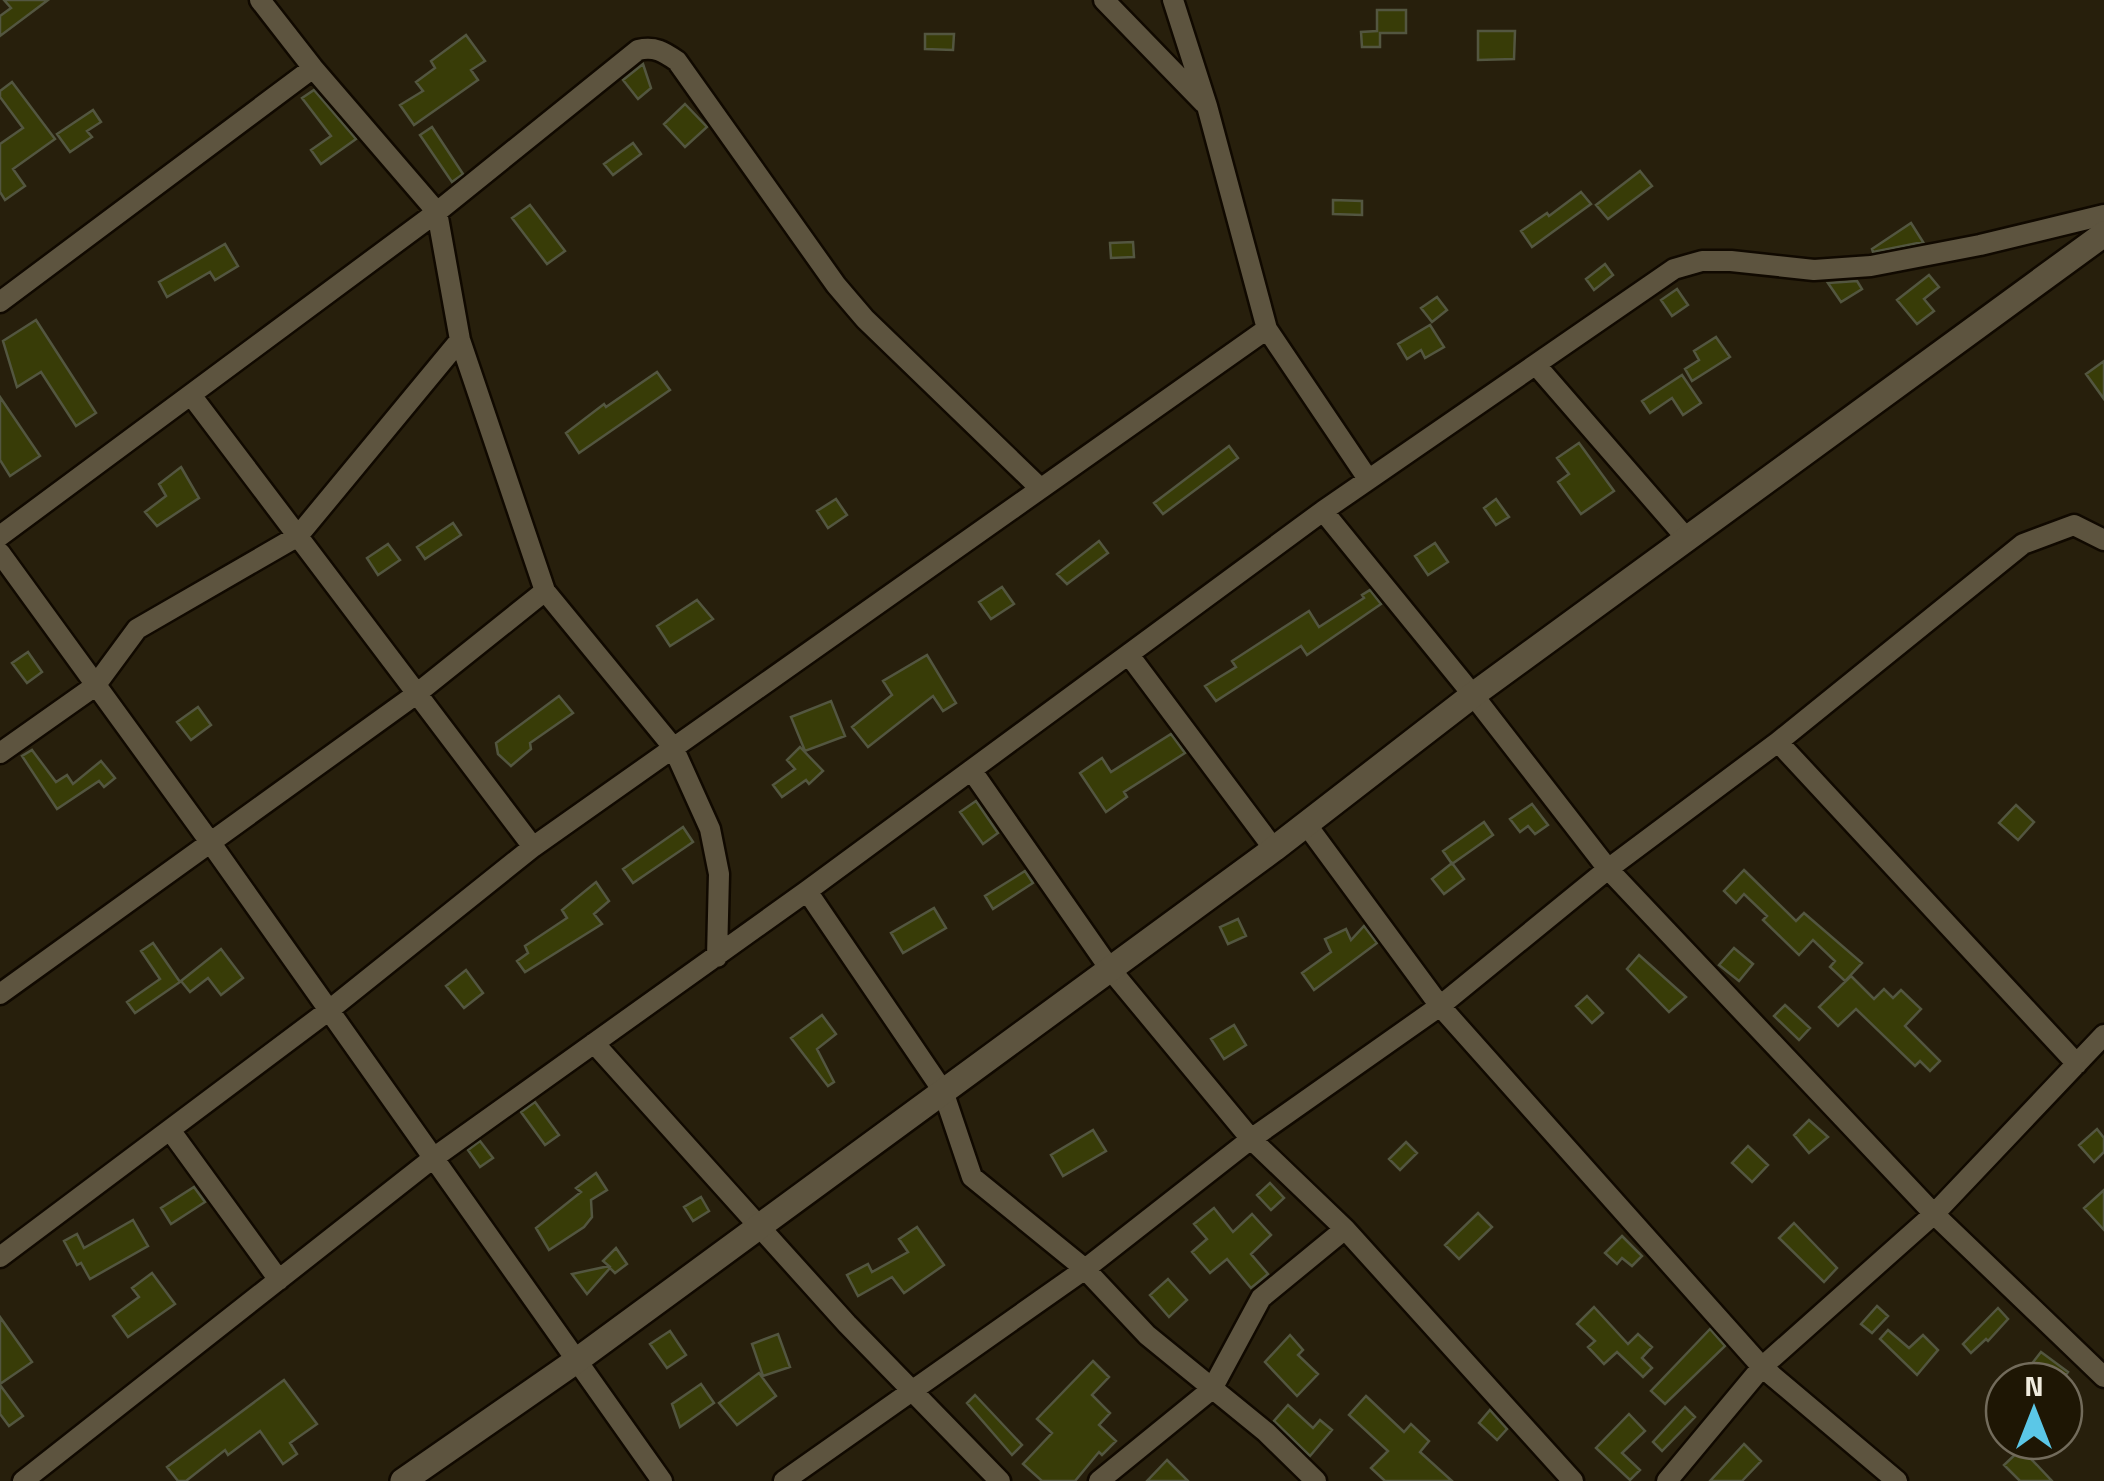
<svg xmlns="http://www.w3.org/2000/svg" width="2104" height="1481" viewBox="0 0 2104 1481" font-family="'Titillium Web',sans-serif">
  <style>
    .building { fill: #383c07; stroke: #535640; stroke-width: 2.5 }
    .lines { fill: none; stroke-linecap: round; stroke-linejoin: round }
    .minor-casing { stroke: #100900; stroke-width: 25 }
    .tertiary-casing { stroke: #100900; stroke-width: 30 }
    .minor { stroke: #5d543f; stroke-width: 20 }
    .tertiary { stroke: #5d543f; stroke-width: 25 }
  </style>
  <rect width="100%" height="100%" fill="#271f0c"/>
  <path class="building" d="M 4,0 L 48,0 L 0,36 L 0,16 L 11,8 Z
    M 1377,10 L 1406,10 L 1406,33 L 1380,33 L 1380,47 L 1362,47 L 1361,32 L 1377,31 Z
    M 1478,31 L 1515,31 L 1514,59 L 1478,60 Z
    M 925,34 L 954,34 L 953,50 L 925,49 Z
    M 466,35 L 485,61 L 471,70 L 478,80 L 414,125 L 400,105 L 423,91 L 416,82 L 435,68 L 431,61 Z
    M 643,64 L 651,88 L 638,99 L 623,80 Z
    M 12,82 L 55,139 L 13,169 L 25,186 L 5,200 L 0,192 L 0,144 L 23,128 L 0,97 L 0,91 Z
    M 314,90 L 356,139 L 321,164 L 311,150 L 331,136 L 302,98 Z
    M 685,104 L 707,127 L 685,147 L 664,124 Z
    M 93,110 L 101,122 L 87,131 L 92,137 L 70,152 L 57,134 Z
    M 432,127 L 463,174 L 452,182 L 420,135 Z
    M 633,143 L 641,154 L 613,175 L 604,164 Z
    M 1640,171 L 1652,186 L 1608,219 L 1596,205 Z
    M 1581,192 L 1591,204 L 1532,247 L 1521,231 L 1547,213 L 1549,216 Z
    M 1333,200 L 1362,201 L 1362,215 L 1333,214 Z
    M 530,205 L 565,251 L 547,264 L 512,218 Z
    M 1911,223 L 1923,242 L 1873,252 L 1872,249 Z
    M 1133,242 L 1134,257 L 1111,258 L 1110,243 Z
    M 225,244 L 238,266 L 215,280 L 210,272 L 167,297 L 159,282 Z
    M 1605,264 L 1613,275 L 1594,290 L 1586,279 Z
    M 1929,275 L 1939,287 L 1924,299 L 1934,311 L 1917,324 L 1897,300 Z
    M 1857,281 L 1862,289 L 1841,302 L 1828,283 Z
    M 1677,289 L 1688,305 L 1672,316 L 1661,300 Z
    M 1437,297 L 1447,310 L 1432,322 L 1421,308 Z
    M 36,320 L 96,413 L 76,426 L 41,372 L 17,387 L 3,341 Z
    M 1430,325 L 1444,347 L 1425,358 L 1421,350 L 1407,359 L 1398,344 Z
    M 1716,337 L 1730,357 L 1692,381 L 1685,369 L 1699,360 L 1694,351 Z
    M 2104,361 L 2104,399 L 2086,374 Z
    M 657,372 L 670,390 L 579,453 L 566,433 L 604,404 L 606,407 Z
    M 1682,375 L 1701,403 L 1683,415 L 1672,398 L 1650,413 L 1642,401 Z
    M 0,397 L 40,456 L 10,476 L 0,460 Z
    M 1579,443 L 1614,491 L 1581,514 L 1558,482 L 1569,474 L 1557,458 Z
    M 1229,446 L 1238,458 L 1163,514 L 1154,503 Z
    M 181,467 L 199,498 L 157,526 L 145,512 L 166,496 L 159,484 Z
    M 836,499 L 847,515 L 828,528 L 817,511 Z
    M 1496,499 L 1509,517 L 1496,525 L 1484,508 Z
    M 453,523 L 461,535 L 425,559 L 417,547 Z
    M 1099,541 L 1108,553 L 1067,584 L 1057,574 Z
    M 1435,543 L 1448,562 L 1428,575 L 1415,556 Z
    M 388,544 L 400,560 L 378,575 L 367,558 Z
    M 1002,587 L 1014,604 L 991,619 L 979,602 Z
    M 1370,590 L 1381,604 L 1307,655 L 1301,646 L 1216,701 L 1205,686 L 1236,667 L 1232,661 L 1309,611 L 1319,627 L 1364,598 L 1362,595 Z
    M 697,600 L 713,619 L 670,646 L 657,626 Z
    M 28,652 L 42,672 L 27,683 L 12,663 Z
    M 927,655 L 956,703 L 943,711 L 933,696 L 868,747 L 852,727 L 892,695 L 883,681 Z
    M 559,696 L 573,713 L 530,743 L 531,749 L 511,766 L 498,754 L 496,743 Z
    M 831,701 L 845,736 L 805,751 L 791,717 Z
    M 198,707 L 211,725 L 191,740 L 177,722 Z
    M 1171,734 L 1185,753 L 1124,792 L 1127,797 L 1106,812 L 1080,773 L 1102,758 L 1111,772 Z
    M 800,747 L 823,771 L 809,784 L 806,780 L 782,797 L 773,785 L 795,769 L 787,760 Z
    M 32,750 L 56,782 L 67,775 L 73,784 L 101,761 L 115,778 L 104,787 L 99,781 L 57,809 L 22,756 Z
    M 976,801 L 998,833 L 983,844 L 960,812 Z
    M 1532,804 L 1548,825 L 1535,834 L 1528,826 L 1520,832 L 1510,819 Z
    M 2016,805 L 2034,822 L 2018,840 L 1999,823 Z
    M 1484,822 L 1493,835 L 1452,864 L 1443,851 Z
    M 683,827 L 693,842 L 633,883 L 623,869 Z
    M 1452,863 L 1464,879 L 1444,894 L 1432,879 Z
    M 1744,870 L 1796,921 L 1804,913 L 1862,963 L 1845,981 L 1830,967 L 1835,961 L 1813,940 L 1799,955 L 1763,920 L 1767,916 L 1744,894 L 1736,903 L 1724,891 Z
    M 1025,871 L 1033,883 L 993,909 L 985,896 Z
    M 596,882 L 609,901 L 594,914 L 602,924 L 525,972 L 517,961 L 528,953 L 525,946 L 567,918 L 562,910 Z
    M 934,908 L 946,928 L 903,953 L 891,933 Z
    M 1238,919 L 1246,936 L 1228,944 L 1220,927 Z
    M 1364,926 L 1377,943 L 1314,990 L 1302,973 L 1331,952 L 1325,939 L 1346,929 L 1351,940 Z
    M 153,943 L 180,982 L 135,1013 L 127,1002 L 160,979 L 141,951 Z
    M 1734,948 L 1753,964 L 1739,981 L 1719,965 Z
    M 221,949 L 243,978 L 221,995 L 208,978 L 190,992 L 181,981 Z
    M 1639,955 L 1686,997 L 1669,1012 L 1627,969 Z
    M 466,970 L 483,993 L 464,1008 L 446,986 Z
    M 1851,976 L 1874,999 L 1884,989 L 1893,998 L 1901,990 L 1921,1009 L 1905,1026 L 1940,1061 L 1930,1071 L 1920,1061 L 1915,1066 L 1856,1009 L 1838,1026 L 1819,1007 Z
    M 1587,996 L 1603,1013 L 1592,1023 L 1576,1006 Z
    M 1785,1005 L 1810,1028 L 1799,1040 L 1774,1016 Z
    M 822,1015 L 836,1034 L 817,1049 L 834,1082 L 828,1086 L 791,1038 Z
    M 1234,1025 L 1246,1045 L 1224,1059 L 1211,1039 Z
    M 535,1102 L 559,1135 L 545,1145 L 521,1112 Z
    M 1809,1120 L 1828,1137 L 1809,1153 L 1794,1135 Z
    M 2097,1129 L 2104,1138 L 2104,1152 L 2094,1162 L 2079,1145 Z
    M 1093,1130 L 1106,1151 L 1063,1176 L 1051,1155 Z
    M 480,1141 L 493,1158 L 480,1167 L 468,1150 Z
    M 1406,1142 L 1417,1153 L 1400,1170 L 1389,1159 Z
    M 1748,1146 L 1768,1165 L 1752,1182 L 1732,1163 Z
    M 596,1173 L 607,1190 L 591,1200 L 592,1217 L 584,1227 L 549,1250 L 536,1228 L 581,1192 L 576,1188 Z
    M 1270,1183 L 1284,1198 L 1271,1210 L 1257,1195 Z
    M 194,1187 L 205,1202 L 171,1224 L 161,1208 Z
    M 2104,1190 L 2104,1230 L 2084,1208 Z
    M 701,1197 L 709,1211 L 693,1221 L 684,1207 Z
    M 1214,1208 L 1233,1232 L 1252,1214 L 1271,1235 L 1251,1254 L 1268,1274 L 1251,1288 L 1227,1259 L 1210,1273 L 1192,1252 L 1207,1239 L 1194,1224 Z
    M 1478,1213 L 1492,1227 L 1459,1259 L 1445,1245 Z
    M 133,1220 L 148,1246 L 90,1279 L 81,1263 L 77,1265 L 64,1241 L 77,1234 L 84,1248 Z
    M 1794,1223 L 1837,1268 L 1824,1282 L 1779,1238 Z
    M 917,1227 L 944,1265 L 904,1293 L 892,1277 L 858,1296 L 847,1275 L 868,1264 L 872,1272 L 908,1252 L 899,1239 Z
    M 1622,1236 L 1642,1256 L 1632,1266 L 1622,1258 L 1617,1264 L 1605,1253 Z
    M 616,1248 L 627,1264 L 615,1273 L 610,1268 L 587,1294 L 572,1274 L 609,1266 L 603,1261 Z
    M 152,1273 L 175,1304 L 128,1337 L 113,1316 L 139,1297 L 132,1288 Z
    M 1168,1279 L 1187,1300 L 1169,1317 L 1150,1295 Z
    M 1877,1306 L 1888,1316 L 1872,1333 L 1861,1324 Z
    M 1594,1307 L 1628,1344 L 1638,1334 L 1652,1347 L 1642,1358 L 1652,1368 L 1643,1377 L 1617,1352 L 1604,1364 L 1588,1347 L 1595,1341 L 1577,1324 Z
    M 1998,1308 L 2008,1319 L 1988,1341 L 1986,1339 L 1971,1353 L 1963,1344 Z
    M 0,1317 L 32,1362 L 0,1384 Z
    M 1710,1329 L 1725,1346 L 1665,1404 L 1651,1391 Z
    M 1888,1330 L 1909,1348 L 1923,1335 L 1938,1350 L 1917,1375 L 1880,1339 Z
    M 670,1331 L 686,1355 L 667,1368 L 650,1344 Z
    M 778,1334 L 790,1367 L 763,1376 L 752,1344 Z
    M 1290,1335 L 1303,1350 L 1298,1355 L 1318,1374 L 1297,1396 L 1265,1362 Z
    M 2041,1352 L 2068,1372 L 2061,1381 L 2050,1381 L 2030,1366 Z
    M 1093,1361 L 1109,1377 L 1092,1395 L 1110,1413 L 1099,1425 L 1116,1441 L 1102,1455 L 1099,1452 L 1075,1481 L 1042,1481 L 1023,1464 L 1052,1433 L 1037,1419 Z
    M 759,1373 L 776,1396 L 737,1425 L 719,1403 Z
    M 284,1380 L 317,1424 L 290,1443 L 297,1454 L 283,1464 L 260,1431 L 228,1455 L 225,1450 L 186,1481 L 178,1481 L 167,1467 Z
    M 701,1384 L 714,1403 L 680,1427 L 672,1404 Z
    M 0,1385 L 23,1416 L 9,1426 L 0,1414 Z
    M 975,1395 L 1022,1445 L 1012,1455 L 967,1403 Z
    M 1366,1396 L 1404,1432 L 1411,1424 L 1429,1441 L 1420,1452 L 1452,1481 L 1385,1481 L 1371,1468 L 1388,1451 L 1349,1415 Z
    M 1288,1405 L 1313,1428 L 1320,1420 L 1332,1430 L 1310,1456 L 1274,1421 Z
    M 1685,1407 L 1695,1417 L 1662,1451 L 1653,1442 Z
    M 1490,1410 L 1507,1429 L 1497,1440 L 1479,1423 Z
    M 1629,1414 L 1645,1431 L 1622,1453 L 1640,1470 L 1630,1480 L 1596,1448 Z
    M 1744,1444 L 1761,1461 L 1742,1481 L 1710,1481 Z
    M 2021,1449 L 2037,1465 L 2052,1481 L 2020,1481 L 2004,1465 Z
    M 1167,1460 L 1188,1481 L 1147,1481 Z"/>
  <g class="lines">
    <g class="minor-casing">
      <path id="minor" d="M 260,0 L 313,68 L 437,212 L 460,340 L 545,591 L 673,747 L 710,829 L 719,874 L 717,957
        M 1104,0 L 1204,103
        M 1173,0 L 1207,106 L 1267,329
        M 0,302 L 313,68
        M 1536,365 L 1688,540
        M 191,395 L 533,847
        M 1323,511 L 1473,695 L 1608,869 L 1934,1214 L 2104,1377
        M 0,536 L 437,212 L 638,50 C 655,46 664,52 677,61 L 836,285 L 865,319 L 1040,488
        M 0,553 L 210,842 L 662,1481
        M 1129,655 L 1274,849
        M 1778,742 L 2077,1064
        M 0,753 L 95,686 L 137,629 L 298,536 L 460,340
        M 972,771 L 1110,969 L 1251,1139 L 1345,1229 L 1573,1481
        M 1306,824 L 1440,1006 L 1762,1367 L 1897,1481
        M 807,891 L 943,1091 L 972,1177 L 1085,1269 L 1147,1335 L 1266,1432 L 1316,1481
        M 0,994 L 415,695 L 545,591
        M 594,1043 L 847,1324 L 1000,1481
        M 170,1130 L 279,1280
        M 0,1257 L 328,1011 L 533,847 L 1267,329 L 1368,479
        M 23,1481 L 432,1159 L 807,891 L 1323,511 L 1674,269 L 1702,261 L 1731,261 L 1814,270 L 1871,266 L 1980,245 L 2104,215
        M 784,1481 L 1085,1269 L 1251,1139 L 1440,1006 L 1608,869 L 1778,742 L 2023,544 L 2074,525 L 2104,540
        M 1099,1481 L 1212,1389 L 1261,1298 L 1345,1229
        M 1667,1481 L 1762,1367 L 1934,1214 L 2104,1035"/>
    </g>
    <g class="tertiary-casing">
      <path id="tertiary" d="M 403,1481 L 576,1361 L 1274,849 L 1473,695 L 2104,234"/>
    </g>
    <use href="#minor" class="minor"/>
    <use href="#tertiary" class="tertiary"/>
  </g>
  <g transform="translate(2034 1411)"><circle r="48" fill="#1e1604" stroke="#726b5b" stroke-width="2.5"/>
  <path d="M0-8L18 38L0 25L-18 38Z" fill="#5bc7e7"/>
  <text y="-15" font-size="28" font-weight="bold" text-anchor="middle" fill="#f0ebde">N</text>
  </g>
</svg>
